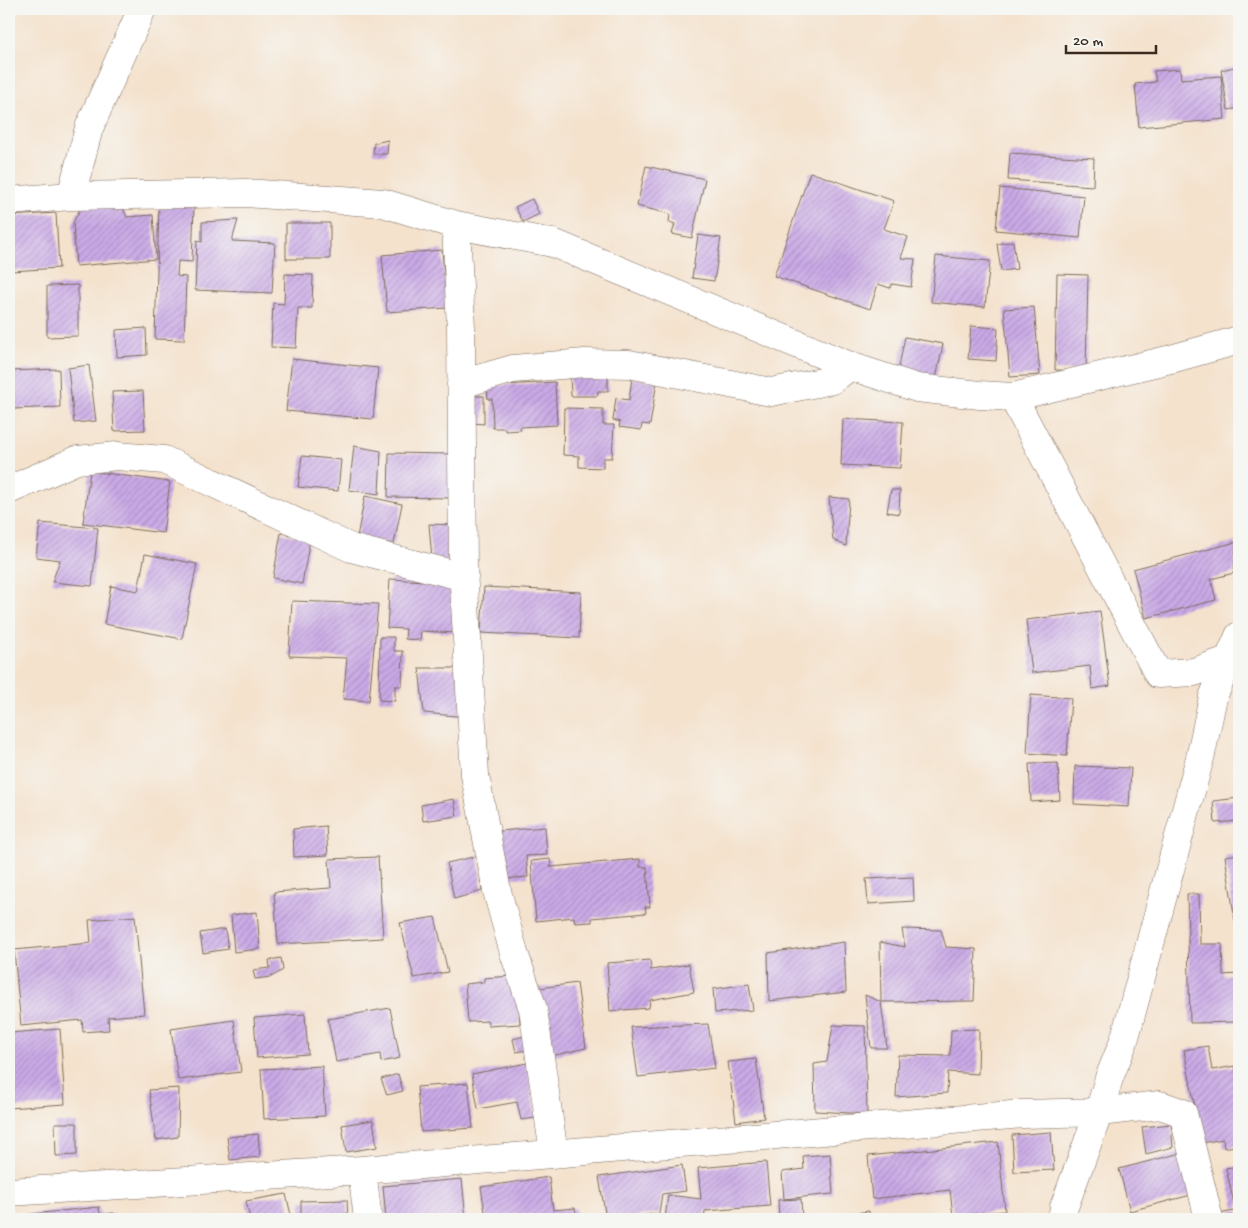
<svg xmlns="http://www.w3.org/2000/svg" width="1248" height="1228" viewBox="0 0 1248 1228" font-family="'Gochi Hand',sans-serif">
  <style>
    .building { fill: url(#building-hatch) }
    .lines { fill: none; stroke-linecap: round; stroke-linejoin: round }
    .minor-casing { stroke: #7c6a5b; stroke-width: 29 }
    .minor { stroke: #fff; stroke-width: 28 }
  </style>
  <defs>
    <pattern id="building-hatch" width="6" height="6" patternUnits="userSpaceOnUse" patternTransform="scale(1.25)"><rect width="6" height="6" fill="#cbaae8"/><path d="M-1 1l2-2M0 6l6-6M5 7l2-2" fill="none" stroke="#a68bbb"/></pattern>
  </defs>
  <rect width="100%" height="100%" fill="#f6f6f2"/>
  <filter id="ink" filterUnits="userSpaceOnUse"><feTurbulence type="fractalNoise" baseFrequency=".02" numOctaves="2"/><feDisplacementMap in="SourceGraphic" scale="10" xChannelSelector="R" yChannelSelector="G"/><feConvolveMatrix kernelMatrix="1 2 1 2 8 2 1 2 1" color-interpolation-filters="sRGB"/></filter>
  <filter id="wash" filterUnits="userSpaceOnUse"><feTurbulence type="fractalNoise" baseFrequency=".0096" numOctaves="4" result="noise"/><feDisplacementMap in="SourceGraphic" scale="20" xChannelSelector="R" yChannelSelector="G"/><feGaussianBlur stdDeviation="1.12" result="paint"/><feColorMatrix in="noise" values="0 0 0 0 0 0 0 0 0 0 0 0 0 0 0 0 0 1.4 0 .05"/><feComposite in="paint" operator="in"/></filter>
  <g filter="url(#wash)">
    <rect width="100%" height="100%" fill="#f4e2cd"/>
    <g id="blocks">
      <path class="building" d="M 1239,66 L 1239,108 L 1228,110 L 1221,70 Z
        M 1180,69 L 1181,79 L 1221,76 L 1225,119 L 1139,127 L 1135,84 L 1156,82 L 1154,71 Z
        M 388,140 L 387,154 L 373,154 L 374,143 Z
        M 1010,153 L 1094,158 L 1093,186 L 1008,180 Z
        M 646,166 L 705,179 L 692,238 L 672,234 L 675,224 L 669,222 L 670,214 L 637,206 Z
        M 810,172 L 894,201 L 884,229 L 908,237 L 901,258 L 915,259 L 911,287 L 892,284 L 890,288 L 878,284 L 870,309 L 774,276 Z
        M 1000,188 L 1084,196 L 1080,238 L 996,230 Z
        M 532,199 L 539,214 L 523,222 L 515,207 Z
        M 120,202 L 127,217 L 153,215 L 156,259 L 76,266 L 73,223 L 83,203 Z
        M 159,205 L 194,206 L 192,262 L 178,261 L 177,276 L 186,277 L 184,340 L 155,339 Z
        M 56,213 L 59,268 L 11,271 L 9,216 Z
        M 238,220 L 232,241 L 275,243 L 272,293 L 195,290 L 197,240 L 202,242 L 202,222 Z
        M 286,223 L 330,223 L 330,259 L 286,259 Z
        M 698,235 L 721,238 L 714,281 L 692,278 Z
        M 1013,241 L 1017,269 L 1001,271 L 997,244 Z
        M 442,250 L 447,308 L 387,312 L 382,255 Z
        M 936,256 L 990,261 L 985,307 L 931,302 Z
        M 285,274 L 313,275 L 312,308 L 298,308 L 296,348 L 271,347 L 273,303 L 284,304 Z
        M 1057,274 L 1088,275 L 1086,371 L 1055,370 Z
        M 78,285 L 78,336 L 47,337 L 47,286 Z
        M 1034,307 L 1040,375 L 1010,377 L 1004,309 Z
        M 971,326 L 998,328 L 996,361 L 968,359 Z
        M 146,328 L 147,355 L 117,357 L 116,330 Z
        M 905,337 L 943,344 L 936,379 L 898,371 Z
        M 292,359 L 378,368 L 373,419 L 286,411 Z
        M 89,365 L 96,421 L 74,423 L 68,368 Z
        M 59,369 L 60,407 L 13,409 L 11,371 Z
        M 608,375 L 608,391 L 598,391 L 597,396 L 571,396 L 570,376 Z
        M 632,378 L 657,381 L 650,425 L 642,424 L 641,430 L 619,427 L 620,422 L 613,420 L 616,398 L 629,400 Z
        M 555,382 L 557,425 L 520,427 L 521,430 L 505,431 L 505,428 L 493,428 L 492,399 L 488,399 L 487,386 Z
        M 143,391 L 145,430 L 114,431 L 112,392 Z
        M 472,396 L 484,396 L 484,424 L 472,423 Z
        M 564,408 L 603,409 L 603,425 L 614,425 L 612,458 L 603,458 L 603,468 L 579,467 L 579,456 L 563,455 Z
        M 843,419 L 903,422 L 900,468 L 841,465 Z
        M 354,446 L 381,451 L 379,494 L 349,490 Z
        M 389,453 L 451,454 L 450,498 L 388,497 Z
        M 302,456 L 341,460 L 338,491 L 298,487 Z
        M 90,471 L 170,482 L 163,533 L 83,523 Z
        M 891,490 L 900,490 L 899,514 L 887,512 Z
        M 365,496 L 402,504 L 394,544 L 357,537 Z
        M 829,497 L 849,499 L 846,546 L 833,540 Z
        M 40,523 L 98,528 L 92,586 L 52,582 L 60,560 L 36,557 Z
        M 429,524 L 454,525 L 455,561 L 432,560 Z
        M 281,533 L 310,539 L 302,584 L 273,578 Z
        M 1236,542 L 1234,573 L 1211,579 L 1216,600 L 1146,618 L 1133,569 Z
        M 145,554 L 197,564 L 182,639 L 104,624 L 111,586 L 138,591 Z
        M 390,579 L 459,583 L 456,633 L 421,631 L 420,640 L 405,639 L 406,629 L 387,628 Z
        M 484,587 L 581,592 L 579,638 L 481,633 Z
        M 292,601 L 378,604 L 369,701 L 343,699 L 347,658 L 289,656 Z
        M 1100,611 L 1110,686 L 1092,689 L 1090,666 L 1032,673 L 1026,620 Z
        M 380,637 L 394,637 L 394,651 L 403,651 L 402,686 L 395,686 L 395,701 L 379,700 Z
        M 419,668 L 462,668 L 466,717 L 424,713 Z
        M 1031,695 L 1071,698 L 1067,756 L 1027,753 Z
        M 1058,763 L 1060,800 L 1031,802 L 1029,764 Z
        M 1075,766 L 1131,768 L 1129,807 L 1074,804 Z
        M 1239,798 L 1239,821 L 1215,823 L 1213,801 Z
        M 454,799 L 457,816 L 423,821 L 421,805 Z
        M 326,826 L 328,855 L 294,857 L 293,829 Z
        M 545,827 L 547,855 L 526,856 L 528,877 L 504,879 L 500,831 Z
        M 1239,854 L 1239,920 L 1235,921 L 1225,856 Z
        M 478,856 L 482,891 L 454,899 L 447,863 Z
        M 378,857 L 383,938 L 278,944 L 274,892 L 331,888 L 329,859 Z
        M 550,859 L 551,867 L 640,859 L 640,867 L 647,867 L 650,907 L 645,907 L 646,913 L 592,918 L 592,922 L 575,923 L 574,917 L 536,921 L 531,861 Z
        M 913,877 L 914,901 L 868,904 L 866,879 Z
        M 1187,894 L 1199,894 L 1200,944 L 1222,944 L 1223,975 L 1239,974 L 1239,1022 L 1190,1023 Z
        M 257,912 L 260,949 L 234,952 L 231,915 Z
        M 135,916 L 144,1014 L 108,1017 L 109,1030 L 83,1032 L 82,1020 L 21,1026 L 14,950 L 91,943 L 89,920 Z
        M 435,917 L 448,972 L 414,978 L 400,923 Z
        M 225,929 L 228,949 L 203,953 L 200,933 Z
        M 902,929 L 941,930 L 946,947 L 976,949 L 974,1001 L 881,1002 L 880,942 L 905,947 Z
        M 844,942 L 846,992 L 769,1001 L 768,953 Z
        M 281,958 L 283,970 L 271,977 L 255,979 L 253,970 L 270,968 L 269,960 Z
        M 650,960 L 651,970 L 689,964 L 694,992 L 650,1000 L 649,1008 L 610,1011 L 607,963 Z
        M 512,976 L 514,996 L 518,995 L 520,1024 L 488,1026 L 488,1021 L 468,1022 L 465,984 L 484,982 L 484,978 Z
        M 577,983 L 586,1048 L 551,1056 L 539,988 Z
        M 749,984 L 753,1010 L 715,1013 L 713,989 Z
        M 865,995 L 881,1002 L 887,1048 L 871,1048 Z
        M 390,1008 L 400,1058 L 381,1062 L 380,1054 L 336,1062 L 328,1019 Z
        M 305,1014 L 308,1054 L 257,1058 L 254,1018 Z
        M 234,1020 L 241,1072 L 178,1080 L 171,1029 Z
        M 708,1024 L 715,1068 L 638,1077 L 631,1027 Z
        M 833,1025 L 865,1026 L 867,1114 L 815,1111 L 814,1064 L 827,1062 Z
        M 60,1029 L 65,1104 L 9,1108 L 9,1033 Z
        M 979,1029 L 978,1074 L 948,1072 L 947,1093 L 896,1097 L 898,1055 L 950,1056 L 951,1030 Z
        M 524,1036 L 527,1050 L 516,1052 L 513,1039 Z
        M 1208,1046 L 1212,1070 L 1235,1066 L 1239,1087 L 1239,1145 L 1224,1148 L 1223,1139 L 1202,1143 L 1184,1050 Z
        M 756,1059 L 764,1118 L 736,1122 L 728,1062 Z
        M 527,1063 L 536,1118 L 521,1120 L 517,1102 L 478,1109 L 472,1074 Z
        M 322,1066 L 325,1116 L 264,1119 L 261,1069 Z
        M 398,1074 L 403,1091 L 387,1095 L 381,1079 Z
        M 468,1083 L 473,1128 L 421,1132 L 417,1087 Z
        M 179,1088 L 178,1137 L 156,1140 L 149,1090 Z
        M 373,1120 L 377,1147 L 346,1152 L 342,1125 Z
        M 55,1123 L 77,1123 L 77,1155 L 56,1156 Z
        M 1171,1124 L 1173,1147 L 1146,1154 L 1142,1127 Z
        M 1051,1132 L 1054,1170 L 1014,1172 L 1012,1135 Z
        M 258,1134 L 260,1157 L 230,1160 L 227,1137 Z
        M 998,1142 L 1005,1211 L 953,1216 L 950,1190 L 872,1199 L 868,1156 Z
        M 1181,1153 L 1191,1195 L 1130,1211 L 1119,1169 Z
        M 830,1154 L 833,1194 L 784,1199 L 782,1172 L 804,1169 L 803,1156 Z
        M 766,1162 L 770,1206 L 705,1211 L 704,1219 L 665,1219 L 668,1195 L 701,1199 L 698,1168 Z
        M 682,1165 L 686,1191 L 662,1194 L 659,1213 L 622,1219 L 606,1219 L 599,1177 Z
        M 1239,1166 L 1239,1207 L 1235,1208 L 1226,1168 Z
        M 549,1177 L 553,1210 L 575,1208 L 577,1219 L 486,1219 L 481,1187 Z
        M 462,1179 L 466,1219 L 386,1219 L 383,1186 Z
        M 286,1194 L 292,1219 L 250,1219 L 246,1201 Z
        M 801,1199 L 802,1219 L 779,1219 L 778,1200 Z
        M 347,1200 L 348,1219 L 301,1219 L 301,1201 Z
        M 99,1207 L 100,1215 L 114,1213 L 115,1219 L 24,1219 L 23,1215 Z
        M 1239,1210 L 1239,1219 L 1221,1219 L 1219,1214 Z
        M 869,1211 L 870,1219 L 843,1219 L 842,1215 Z"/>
    </g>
  </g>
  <g filter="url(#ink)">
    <use href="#blocks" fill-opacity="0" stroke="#7c6a5b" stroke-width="1"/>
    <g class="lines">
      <g class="minor-casing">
        <path id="minor" d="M 71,196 L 89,128 L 142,9
          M 9,201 L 71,196 L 246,193 L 383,203 L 456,225 L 553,243 L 850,366 L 917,388 L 980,395 L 1013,397 L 1171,359 L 1239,340
          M 456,225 L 461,328 L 463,569 L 475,775 L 497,891 L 514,953 L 533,1009 L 554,1154
          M 461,384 L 513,369 L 585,363 L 629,364 L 771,392 L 832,380 L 850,366
          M 1013,397 L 1158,674 L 1194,672 L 1239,656
          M 9,490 L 77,460 L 117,456 L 164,460 L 351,548 L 464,577
          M 362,1170 L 368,1219
          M 9,1192 L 362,1170 L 1023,1114 L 1099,1112 L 1109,1078 L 1124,1041 L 1201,754 L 1213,697 L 1239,636
          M 1062,1219 L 1064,1207 L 1099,1112 L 1160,1105 L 1183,1113 L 1209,1219"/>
      </g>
      <use href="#minor" class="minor"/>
    </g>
  </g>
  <rect width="1248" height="1228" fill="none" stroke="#f6f6f2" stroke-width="30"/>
  <path d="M1066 45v8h90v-8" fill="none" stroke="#3b2a1e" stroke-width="2.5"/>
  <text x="1073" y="45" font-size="15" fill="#3b2a1e" stroke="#f6f6f2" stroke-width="4" paint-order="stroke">20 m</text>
</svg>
